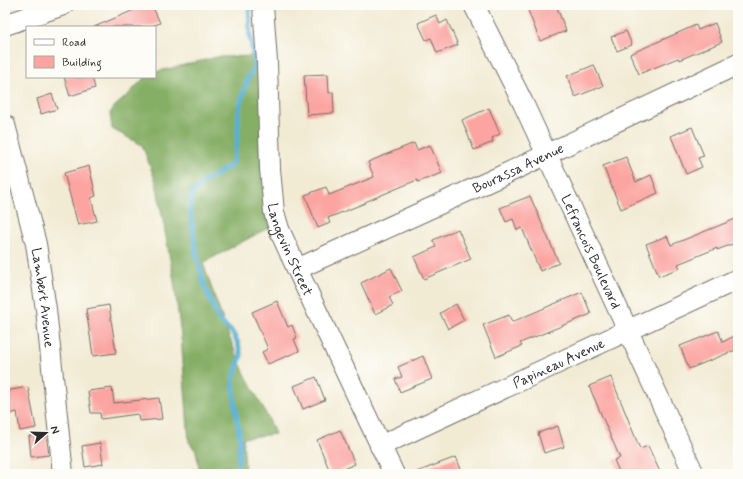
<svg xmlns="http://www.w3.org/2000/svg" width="743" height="479" viewBox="0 0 743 479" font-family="Mynerve,sans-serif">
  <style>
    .forest { fill: #86af66; stroke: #586d48 }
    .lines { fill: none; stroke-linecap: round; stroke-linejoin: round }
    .stream { stroke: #58b0d5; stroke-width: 5 }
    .building { fill: #fba4a1 }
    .minor-casing { stroke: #716e66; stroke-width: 22 }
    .minor { stroke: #fff; stroke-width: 20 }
    .labels { text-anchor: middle; stroke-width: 3; stroke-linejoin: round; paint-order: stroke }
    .street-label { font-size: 14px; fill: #2b2b2b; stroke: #fdfcf7 }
  </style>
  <rect width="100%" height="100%" fill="#fdfcf7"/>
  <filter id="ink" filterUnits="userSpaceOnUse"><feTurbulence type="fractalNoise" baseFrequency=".025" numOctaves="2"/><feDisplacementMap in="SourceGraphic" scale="8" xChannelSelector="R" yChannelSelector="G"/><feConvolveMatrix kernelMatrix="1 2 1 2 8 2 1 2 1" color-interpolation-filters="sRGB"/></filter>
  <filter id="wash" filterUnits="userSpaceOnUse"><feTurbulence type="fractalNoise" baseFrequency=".012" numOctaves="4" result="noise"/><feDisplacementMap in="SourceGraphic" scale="16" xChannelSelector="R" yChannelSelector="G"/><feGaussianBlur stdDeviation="0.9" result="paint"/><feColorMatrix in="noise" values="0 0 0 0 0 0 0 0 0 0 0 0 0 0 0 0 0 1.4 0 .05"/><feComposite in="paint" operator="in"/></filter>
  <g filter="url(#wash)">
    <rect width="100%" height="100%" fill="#f2ebd4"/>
    <path class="forest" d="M 260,56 L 279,222 L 203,263 C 215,297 226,332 241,365 C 251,388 266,410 275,434 L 243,438 L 245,468 L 231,474 L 200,473 L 196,451 L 189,442 L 181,336 L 174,281 L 156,182 L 142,145 L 112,129 L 110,113 L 115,106 L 127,96 L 142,80 L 146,77 L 155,77 L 155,72 L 217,57 Z"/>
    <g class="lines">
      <path class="stream" d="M 238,463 L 240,440 L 235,404 L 233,379 L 241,356 L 238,343 L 232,332 L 219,320 L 204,285 L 196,252 L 190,209 L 192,194 L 205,181 L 232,165 L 237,144 L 239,108 L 248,78 L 255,66 L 250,36 L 249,5"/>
    </g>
    <g id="blocks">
      <path class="building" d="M 146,5 L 152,5 L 160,23 L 149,27 L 94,27 Z
        M 526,5 L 556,5 L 566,31 L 540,41 Z
        M 436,15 L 440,24 L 447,20 L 458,45 L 437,53 L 431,38 L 426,40 L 418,23 Z
        M 715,23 L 722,42 L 679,60 L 678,58 L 639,74 L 630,54 L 696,25 L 698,30 Z
        M 626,31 L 632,45 L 617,51 L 611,37 Z
        M 594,65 L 603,86 L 575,97 L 567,76 Z
        M 328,74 L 329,93 L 333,92 L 334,113 L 307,115 L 304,75 Z
        M 64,77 L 92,77 L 95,88 L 70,96 Z
        M 52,94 L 57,109 L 41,114 L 37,99 Z
        M 489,108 L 500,134 L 492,138 L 493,142 L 474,150 L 462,120 Z
        M 692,127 L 704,156 L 698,158 L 702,167 L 686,174 L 671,136 Z
        M 414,143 L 417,150 L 430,145 L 442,173 L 418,182 L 417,180 L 365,202 L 365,203 L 328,218 L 330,223 L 318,228 L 305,195 L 326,187 L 329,195 L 374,177 L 368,162 Z
        M 626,157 L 636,182 L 651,175 L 658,193 L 621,209 L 603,166 Z
        M 89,166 L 96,196 L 91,198 L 97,221 L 78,225 L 64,173 Z
        M 530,196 L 559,263 L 540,271 L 522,228 L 517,230 L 513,219 L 506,222 L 500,208 Z
        M 738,218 L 738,242 L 717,250 L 717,248 L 678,264 L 680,268 L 659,276 L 646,244 L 667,236 L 671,245 Z
        M 458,229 L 471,259 L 424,279 L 414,257 L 436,247 L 433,240 Z
        M 391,268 L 402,291 L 389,297 L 393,305 L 375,314 L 361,283 Z
        M 582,292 L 591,314 L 520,343 L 522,346 L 496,357 L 483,325 L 509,315 L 512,322 Z
        M 277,301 L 288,327 L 292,325 L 297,338 L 294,339 L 299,351 L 268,364 L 262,352 L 268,349 L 252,312 Z
        M 456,304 L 464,320 L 448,329 L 440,313 Z
        M 109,305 L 116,353 L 93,356 L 86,309 Z
        M 718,331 L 723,342 L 738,334 L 738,349 L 689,369 L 680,346 Z
        M 423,356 L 432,379 L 400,392 L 395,379 L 402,377 L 398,367 Z
        M 316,377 L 325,400 L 303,409 L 294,386 Z
        M 611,377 L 640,449 L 648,446 L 661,474 L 620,474 L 614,460 L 620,458 L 589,386 Z
        M 28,387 L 36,428 L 20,431 L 17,412 L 5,415 L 5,391 Z
        M 112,388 L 114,403 L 159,398 L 162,419 L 139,421 L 138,414 L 101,419 L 100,413 L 91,413 L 88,391 Z
        M 558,426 L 564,447 L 544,453 L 538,433 Z
        M 340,430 L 355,464 L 331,474 L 317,440 Z
        M 46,434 L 49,455 L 31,457 L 29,436 Z
        M 100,443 L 103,464 L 85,467 L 82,446 Z
        M 456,457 L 463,474 L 415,474 L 414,473 Z"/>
    </g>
  </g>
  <g filter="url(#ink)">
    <use href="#blocks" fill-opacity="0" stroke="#716e66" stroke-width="1"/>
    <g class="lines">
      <g class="minor-casing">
        <g id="minor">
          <path id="s1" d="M 263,5 L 267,62 L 270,169 L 274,212 L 279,229 L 297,269 L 394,474"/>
          <path id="s2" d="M 474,5 L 523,103 L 694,474"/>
          <path d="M 5,25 L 63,5"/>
          <path id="s3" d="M 5,125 L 36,244 L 46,309 L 63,474"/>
          <path id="s4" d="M 297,269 L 501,176 L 738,64"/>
          <path id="s5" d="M 380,446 L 738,279"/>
        </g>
      </g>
      <use href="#minor" class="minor"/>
    </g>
  </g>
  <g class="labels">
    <g class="street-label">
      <text dy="5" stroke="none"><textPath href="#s4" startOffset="243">Bourassa Avenue</textPath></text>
      <text dy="5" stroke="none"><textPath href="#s1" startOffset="248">Langevin Street</textPath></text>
      <text dy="5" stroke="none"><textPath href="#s2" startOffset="273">Lefrancois Boulevard</textPath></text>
      <text dy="5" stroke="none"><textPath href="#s3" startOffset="177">Lambert Avenue</textPath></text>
      <text dy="5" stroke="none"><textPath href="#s5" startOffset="197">Papineau Avenue</textPath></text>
    </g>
  </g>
  <rect width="743" height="479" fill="none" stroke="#fdfcf7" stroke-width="20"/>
  <rect x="26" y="26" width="130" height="52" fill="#fdfcf7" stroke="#a9a8a5"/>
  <rect x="34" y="39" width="20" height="6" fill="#ffffff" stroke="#a9a8a5"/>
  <text x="62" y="46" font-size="12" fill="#2b2b2b">Road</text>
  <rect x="34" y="56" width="20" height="12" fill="#fba4a1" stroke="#a9a8a5"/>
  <text x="62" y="66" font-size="12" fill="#2b2b2b">Building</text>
  <g transform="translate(46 433) rotate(70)" stroke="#fdfcf7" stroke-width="3" paint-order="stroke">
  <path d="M0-3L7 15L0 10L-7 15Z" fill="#2b2b2b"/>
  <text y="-6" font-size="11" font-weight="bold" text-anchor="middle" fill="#2b2b2b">N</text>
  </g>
</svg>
